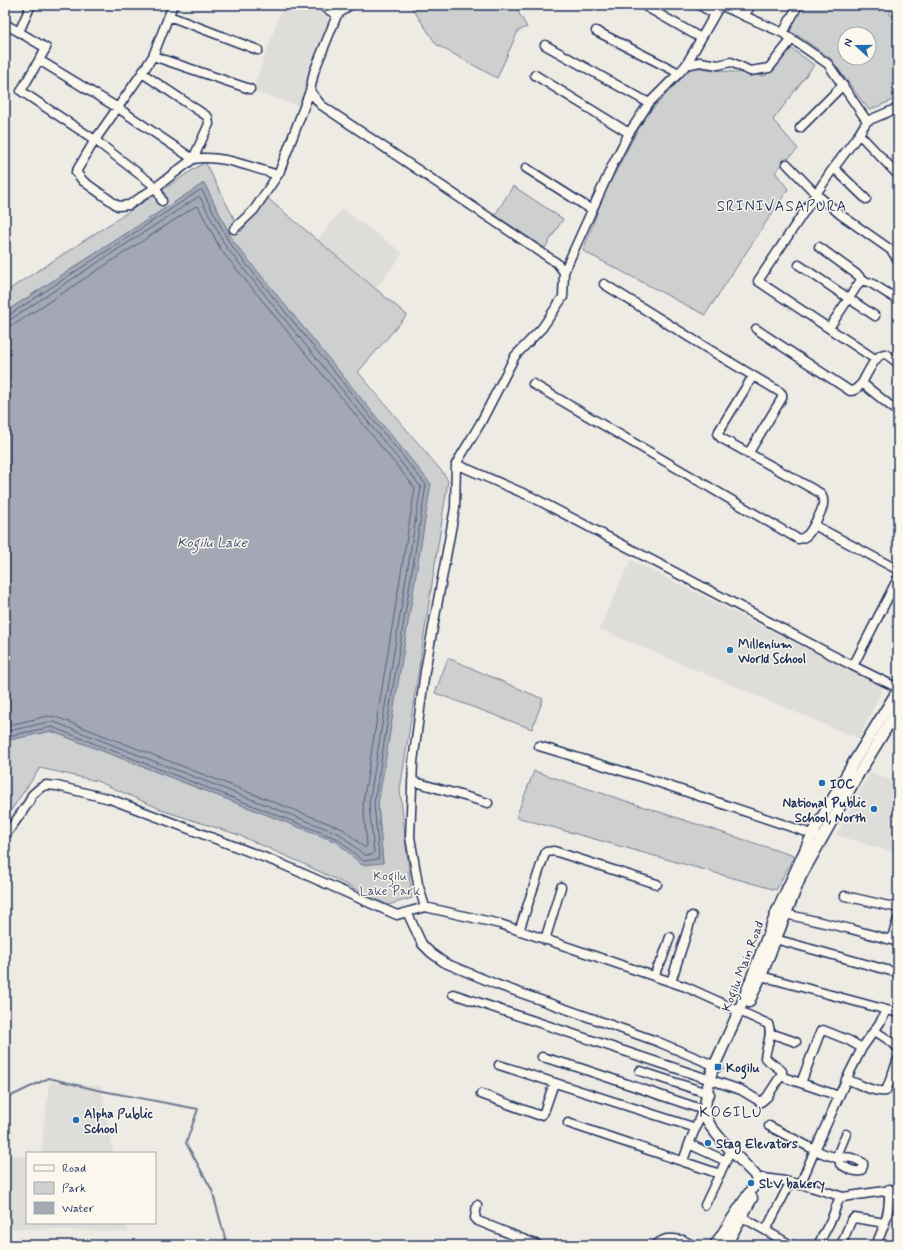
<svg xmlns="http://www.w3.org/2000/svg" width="903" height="1250" viewBox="0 0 903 1250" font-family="Mynerve,sans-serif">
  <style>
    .built { fill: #deddda }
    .green { fill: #cecfcf; stroke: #747f96; fill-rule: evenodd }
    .water { fill: #a3a8b4; stroke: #6d7892 }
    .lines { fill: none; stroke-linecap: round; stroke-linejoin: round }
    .shore { stroke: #515f80; stroke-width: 1 }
    .stream { stroke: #6d7892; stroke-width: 2 }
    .minor-casing { stroke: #1b2f5e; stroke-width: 11 }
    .major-casing { stroke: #1b2f5e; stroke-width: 13 }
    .minor { stroke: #fbf7ec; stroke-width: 8 }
    .major { stroke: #fbf7ec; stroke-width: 10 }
    .poi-dot { fill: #1f6fb2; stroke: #fbf7ec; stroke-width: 1.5 }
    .labels { text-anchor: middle; stroke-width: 3; stroke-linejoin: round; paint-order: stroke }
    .poi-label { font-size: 13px; font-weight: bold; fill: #1b2f5e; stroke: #fbf7ec; text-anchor: start }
    .park-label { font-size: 13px; fill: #48577a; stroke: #fbf7ec }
    .street-label { font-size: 13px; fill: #1b2f5e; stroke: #fbf7ec }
    .water-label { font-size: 14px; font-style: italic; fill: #445378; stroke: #fbf7ec }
    .quarter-label { font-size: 15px; letter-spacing: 1px; fill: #1b2f5e; stroke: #fbf7ec }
  </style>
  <rect width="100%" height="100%" fill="#eeebe4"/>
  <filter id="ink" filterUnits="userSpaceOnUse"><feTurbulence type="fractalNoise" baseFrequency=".025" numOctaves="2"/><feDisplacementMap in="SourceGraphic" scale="8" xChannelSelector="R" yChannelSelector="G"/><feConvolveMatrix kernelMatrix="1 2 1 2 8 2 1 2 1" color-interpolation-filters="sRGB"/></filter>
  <g filter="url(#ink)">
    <path class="built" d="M 283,5 L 315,5 L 327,12 L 328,24 L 302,107 L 252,91 Z
      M 342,209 L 403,253 L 376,288 L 318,240 Z
      M 631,560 L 883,687 L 859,739 L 599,629 Z
      M 870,772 L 898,783 L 898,854 L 836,835 Z
      M 49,1082 L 101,1086 L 113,1153 L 41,1153 Z
      M 5,1154 L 27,1157 L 27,1223 L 126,1223 L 128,1232 L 5,1228 Z"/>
    <path class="green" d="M 410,5 L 514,5 L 527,27 L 518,31 L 497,78 L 437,45 Z
      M 801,5 L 893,5 L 889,14 L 898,18 L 898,98 L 869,110 L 830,58 L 800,37 L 789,31 ZM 845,34 L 869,34 L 869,58 L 845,58 Z
      M 791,48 L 814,65 L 773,120 L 798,149 L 775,172 L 788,189 L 705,315 L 583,251 L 604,194 L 644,118 L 692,67 L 765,76 Z
      M 205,162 L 241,232 L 266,197 L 407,315 L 358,372 L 444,474 L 448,481 L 400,790 L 412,898 L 388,905 L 302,863 L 236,834 L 167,812 L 97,781 L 40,768 L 5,819 L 5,751 L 9,740 L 51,731 L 337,842 L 362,865 L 383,862 L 378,805 L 233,241 L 204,183 L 5,312 L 5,292 Z
      M 513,186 L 563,219 L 545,248 L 495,215 Z
      M 448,658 L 543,699 L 532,729 L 435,693 Z
      M 534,771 L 794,856 L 776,890 L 516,817 Z"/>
    <path class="water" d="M 204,183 L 233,241 L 431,484 L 378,805 L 383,863 L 362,865 L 337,842 L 51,731 L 9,740 L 5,751 L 5,312 Z"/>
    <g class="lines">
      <path class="shore" d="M 5,315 L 9,315 L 200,190 L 202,190 L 230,244 L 426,485 L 374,804 L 379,857 L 378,859 L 363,861 L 338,839 L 52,727 L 8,736 L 5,739
        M 5,321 L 11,319 L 198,197 L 200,197 L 226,247 L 421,487 L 369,804 L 374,853 L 372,855 L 364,855 L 340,834 L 54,722 L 48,722 L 5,732
        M 5,327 L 15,324 L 196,206 L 198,206 L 221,250 L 415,488 L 363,803 L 367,845 L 366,847 L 364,847 L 343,829 L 56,717 L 48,716 L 5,726"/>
      <path class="stream" d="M 5,1097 L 9,1097 L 49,1078 L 97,1090 L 198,1109 L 186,1143 L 212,1190 L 227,1245"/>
      <g class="minor-casing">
        <path id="minor" d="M 173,5 L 153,56 L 250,89
          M 321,5 L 337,15 L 314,72 L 310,91 L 321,105 L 548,257 L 557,263 L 564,272 L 563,297 L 542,328 L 515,356 L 480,424 L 456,464 L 455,508 L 425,671 L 413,762 L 410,837 L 418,884 L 425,907
          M 643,5 L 701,38
          M 699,5 L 715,14
          M 720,5 L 783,33 L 798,5
          M 337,15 L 350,5
          M 169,16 L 258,50
          M 744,16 L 751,5
          M 5,24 L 19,32 L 31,5
          M 596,31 L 679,73
          M 19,32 L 46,48 L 21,91 L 95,140 L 76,172 L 83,181 L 118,206 L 129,205 L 156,187 L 193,159 L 118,108 L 39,60
          M 783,33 L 828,64 L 867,121 L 898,108
          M 545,45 L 649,103
          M 153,56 L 142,73 L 95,140 L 156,187 L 162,201
          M 686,65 L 720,5
          M 142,73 L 208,117 L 209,124 L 193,159
          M 535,75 L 629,133
          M 867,121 L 859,134 L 898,175
          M 800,128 L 843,85
          M 859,134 L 830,173 L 758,281 L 875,359
          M 193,159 C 220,154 249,167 275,174
          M 787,164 L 816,194 L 841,215 L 891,250 L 898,260
          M 526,168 L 592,210
          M 834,168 L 866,199
          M 234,229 L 254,210 L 279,173 L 310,91
          M 819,247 L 859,276 L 861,280 L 829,328
          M 799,265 L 875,316
          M 564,272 L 612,166 L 629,133 L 649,103 L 679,73 L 686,65 L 700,62 L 718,65 L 731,62 L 750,71 L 769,68 L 792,39
          M 861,280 L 871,283 L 895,298
          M 604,284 L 705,347 L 780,392 L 782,394 L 782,398 L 748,454
          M 756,329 L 850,391 C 856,391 858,387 862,383
          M 898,363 C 894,361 889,355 885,354 C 876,353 866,376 862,383 L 898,412
          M 753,376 L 719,431 L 718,435 L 721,438 L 820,493 C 828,503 819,515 814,525
          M 533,384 L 798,539 C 807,538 810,532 814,525 L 898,570
          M 456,464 L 532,497 L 853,666
          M 898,578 L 853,666 L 898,688
          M 539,746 L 645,778 L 818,836
          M 412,781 L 488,803
          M 5,836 L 29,802 L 32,795 L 40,788 L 46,785 L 57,786 L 110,799 L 279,863 L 397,915 L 425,907 L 500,924 L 686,987 L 768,1024 C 773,1034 766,1047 765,1058 L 782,1071 L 782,1074 L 767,1097 L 761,1102 L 741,1090 L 453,994
          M 845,896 L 898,908
          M 407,912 L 422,944 L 431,953 L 445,963 L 498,985 L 656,1041 L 718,1067
          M 785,914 L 851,929 L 898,942
          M 519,931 L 543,859 L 546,852 L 554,851 L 657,884
          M 775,939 L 898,973
          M 545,940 L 561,887
          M 891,940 L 898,919
          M 761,976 L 898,1013
          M 655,977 L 657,968 L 662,960 L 670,937
          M 671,982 L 692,916
          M 875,1031 L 893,1043 L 898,1048
          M 770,1033 L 796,1042
          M 542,1057 L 577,1067 L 707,1111
          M 499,1065 L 696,1128
          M 640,1071 L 710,1094
          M 780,1076 L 839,1096
          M 846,1079 C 858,1083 873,1093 886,1091 L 898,1059
          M 801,1083 L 818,1038 L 821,1031 L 823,1030 L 848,1040 L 862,1048
          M 481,1094 L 538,1115 L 541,1115 L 544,1112 L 554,1083
          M 568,1123 L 720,1174
          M 769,1126 L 815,1150 L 800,1185
          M 689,1144 L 726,1161
          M 840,1157 L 840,1164 C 847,1168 852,1172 861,1171 L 863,1166 L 863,1163 C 851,1156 850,1158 837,1157 C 830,1157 822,1153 815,1150 L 848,1076 L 862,1048 L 881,1021 L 886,1010
          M 836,1158 L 846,1134
          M 683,1161 L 689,1144 L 701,1114 L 708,1113
          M 756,1179 L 763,1178 L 785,1181 L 811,1187 L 843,1197 L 898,1189
          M 477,1205 L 475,1218 L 478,1221 L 538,1245
          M 705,1205 L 731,1150
          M 742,1217 L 791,1245
          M 766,1230 L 790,1183
          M 656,1245 C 666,1236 672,1239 683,1240
          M 680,1245 L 683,1240 L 692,1245
          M 818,1245 L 832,1218 L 840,1196
          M 841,1245 L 851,1221 L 854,1218 L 885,1223
          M 876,1245 C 885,1224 890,1213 889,1189"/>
      </g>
      <g class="major-casing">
        <path id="major" d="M 749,1002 L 761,976 L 801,876 L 856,778 L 898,709
          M 715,1245 L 757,1181 L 755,1175 L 723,1142 L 711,1127 L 704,1114 L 708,1086 L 712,1071 L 739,1011 L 777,911 L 812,835 L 852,765 L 898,690
          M 726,1245 L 752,1198"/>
      </g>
      <use href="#minor" class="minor"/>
      <use href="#major" class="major"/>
    </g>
  </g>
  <g class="poi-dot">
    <circle cx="730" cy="650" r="4"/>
    <circle cx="822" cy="783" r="4"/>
    <circle cx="874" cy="809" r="4"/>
    <rect x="714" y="1063" width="8" height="8" rx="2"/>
    <circle cx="76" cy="1120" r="4"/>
    <circle cx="708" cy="1143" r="4"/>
    <circle cx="751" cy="1183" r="4"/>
  </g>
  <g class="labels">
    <g class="poi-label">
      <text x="738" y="648">Millenium<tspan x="738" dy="15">World School</tspan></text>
      <text x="830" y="788">IOC</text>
      <text x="866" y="807" text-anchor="end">National Public<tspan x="866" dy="15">School, North</tspan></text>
      <text x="726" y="1072">Kogilu</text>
      <text x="84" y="1118">Alpha Public<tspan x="84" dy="15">School</tspan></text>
      <text x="716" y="1148">Stag Elevators</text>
      <text x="759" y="1188">SLV bakery</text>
    </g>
    <g class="park-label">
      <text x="390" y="880">Kogilu<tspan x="390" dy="15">Lake Park</tspan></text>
    </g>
    <g class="street-label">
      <text transform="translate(742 966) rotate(-69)" y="5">Kogilu Main Road</text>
    </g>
    <g class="water-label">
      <text x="212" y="547">Kogilu Lake</text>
    </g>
    <g class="quarter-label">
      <text x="782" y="211">SRINIVASAPURA</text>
      <text x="731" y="1117">KOGILU</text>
    </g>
  </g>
  <rect width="903" height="1250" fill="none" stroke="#fbf7ec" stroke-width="20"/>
  <rect x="10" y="10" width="883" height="1230" fill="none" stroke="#1b2f5e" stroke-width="1.5" filter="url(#ink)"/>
  <rect x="26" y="1152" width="130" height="72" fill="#fbf7ec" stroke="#a1a7b3"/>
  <rect x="34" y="1165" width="20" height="6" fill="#fbf7ec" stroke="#a1a7b3"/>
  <text x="62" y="1172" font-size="12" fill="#1b2f5e">Road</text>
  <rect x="34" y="1182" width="20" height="12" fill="#cecfcf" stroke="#a1a7b3"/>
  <text x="62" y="1192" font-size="12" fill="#1b2f5e">Park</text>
  <rect x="34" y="1202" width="20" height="12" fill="#a3a8b4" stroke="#a1a7b3"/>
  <text x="62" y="1212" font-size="12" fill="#1b2f5e">Water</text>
  <g transform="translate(857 46) rotate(291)"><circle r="19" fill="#fbf7ec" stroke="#a1a7b3"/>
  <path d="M0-3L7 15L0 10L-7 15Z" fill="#1f6fb2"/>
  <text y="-6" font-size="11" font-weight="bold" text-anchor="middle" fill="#1b2f5e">N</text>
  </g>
</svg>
